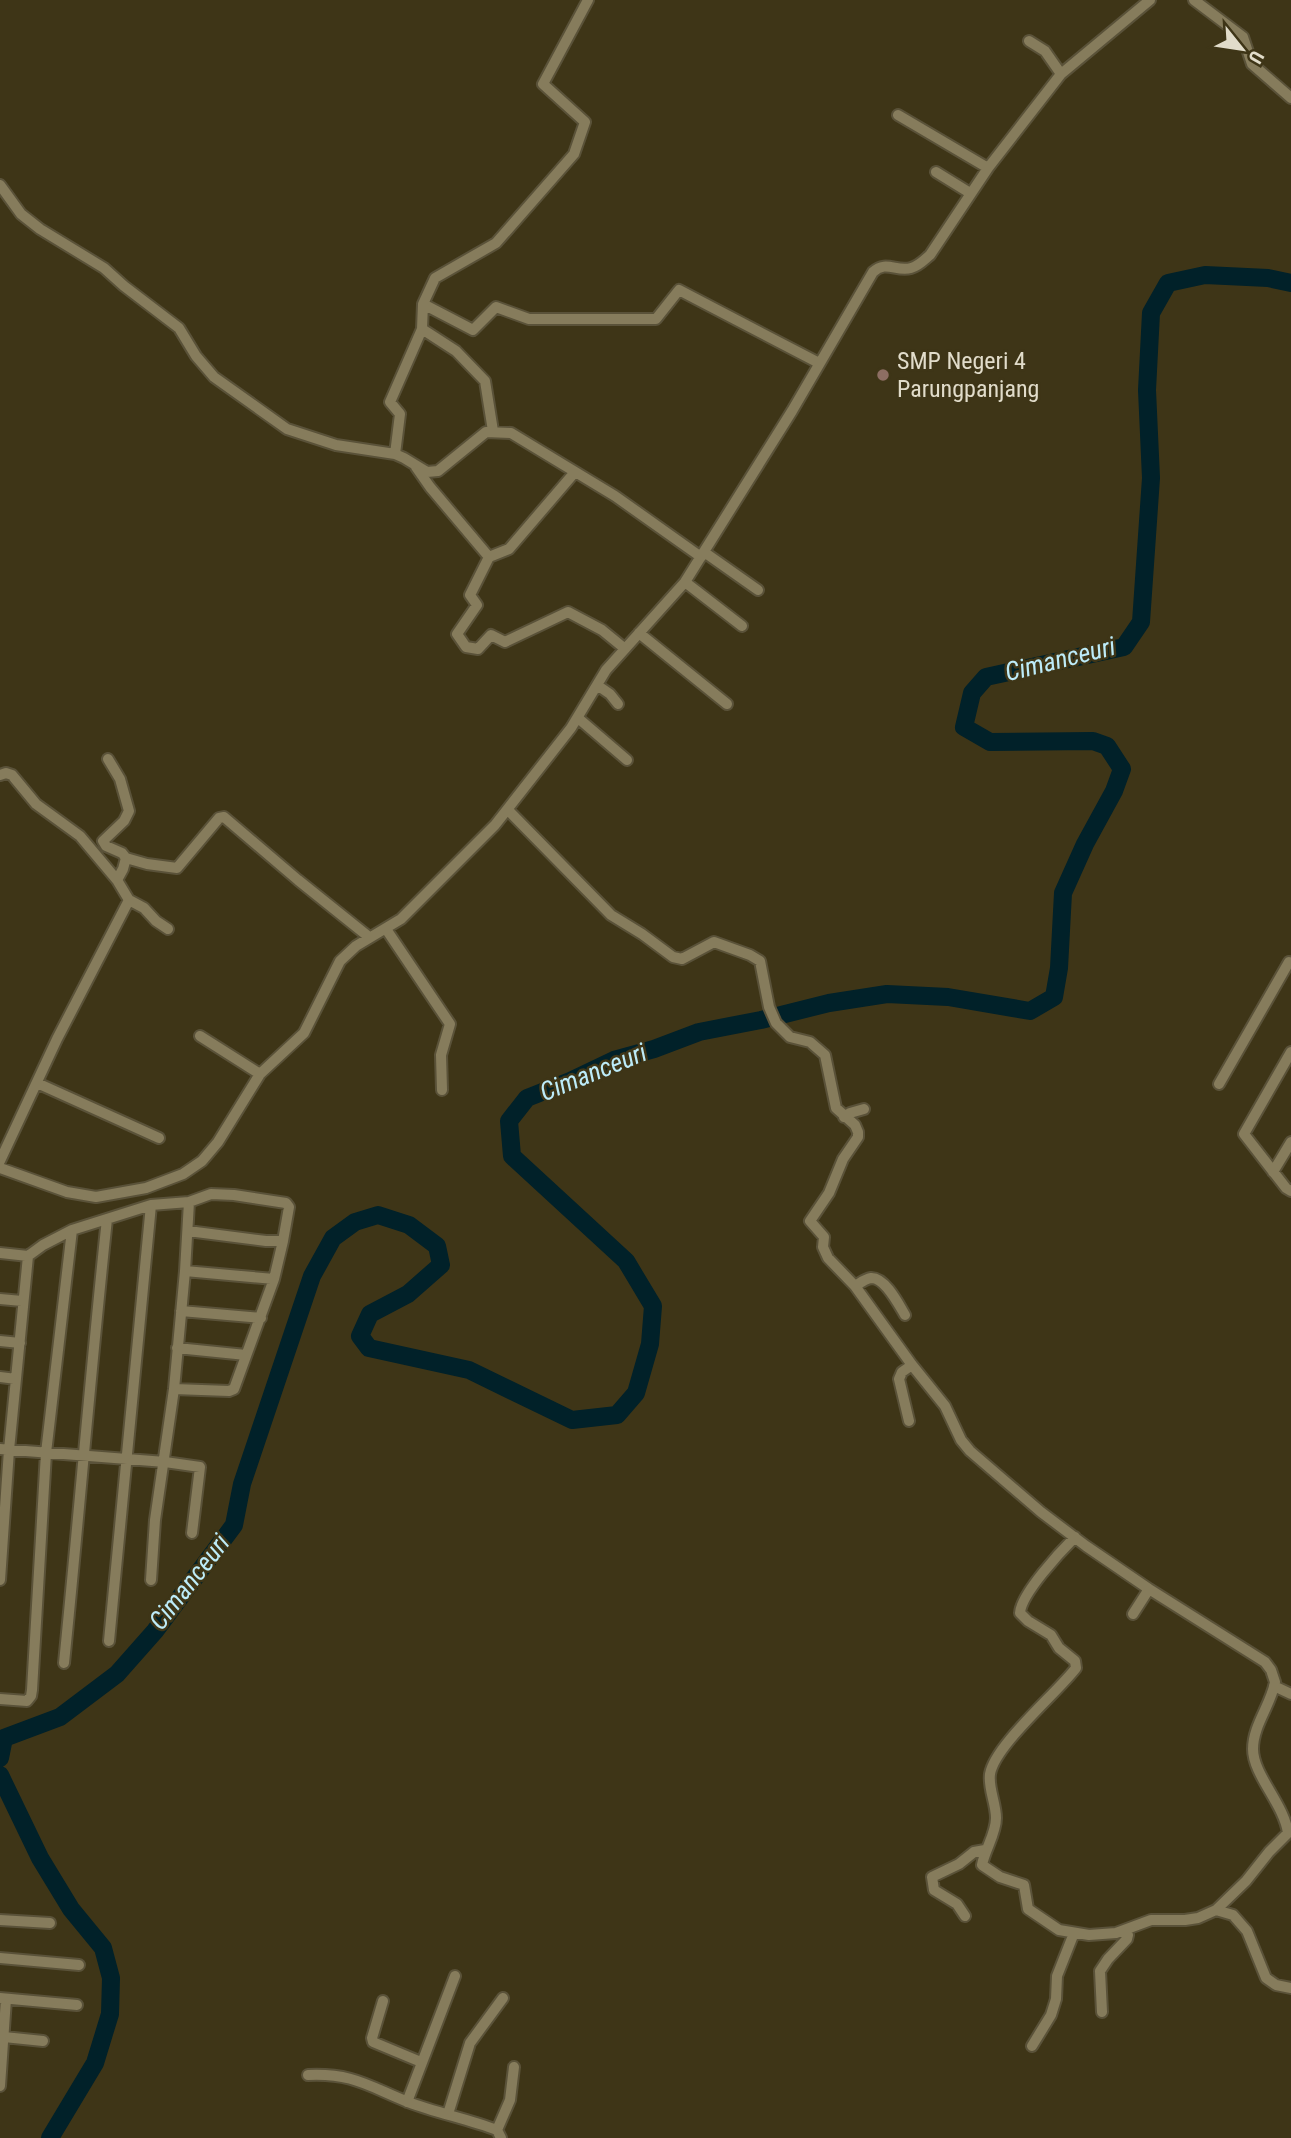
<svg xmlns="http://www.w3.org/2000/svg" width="1291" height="2138" viewBox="0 0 1291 2138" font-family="'Roboto Condensed',sans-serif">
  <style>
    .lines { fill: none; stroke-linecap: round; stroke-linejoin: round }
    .river { stroke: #012129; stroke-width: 18 }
    .street-casing { stroke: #5a5239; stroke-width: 14 }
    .street { stroke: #867c5c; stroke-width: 10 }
    .education-dot { fill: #8d6e63; stroke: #3e3517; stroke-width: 2.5 }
    .labels { text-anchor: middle; stroke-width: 5; stroke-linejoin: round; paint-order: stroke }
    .poi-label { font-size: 24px; fill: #e1dcca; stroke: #3e3517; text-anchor: start }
    .water-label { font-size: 26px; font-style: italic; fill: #bdecf9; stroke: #3e3517 }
  </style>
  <rect width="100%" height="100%" fill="#3e3517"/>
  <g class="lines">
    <path class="river" d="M 0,1758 L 4,1738 L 60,1717 L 117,1674 L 155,1631 L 234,1525 L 242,1484 L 312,1276 L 333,1238 L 355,1222 L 378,1215 L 409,1225 L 437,1246 L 441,1265 L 408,1294 L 370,1314 L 360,1336 L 369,1348 L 469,1370 L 572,1420 L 617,1415 L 636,1393 L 650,1344 L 653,1306 L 626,1261 L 512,1156 L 509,1121 L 527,1098 L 570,1081 L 614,1060 L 654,1049 L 699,1032 L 761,1020 L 829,1003 L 887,994 L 948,997 L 1030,1011 L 1054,997 L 1059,968 L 1063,893 L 1085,844 L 1114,791 L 1122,769 L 1107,746 L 1093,741 L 990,742 L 964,727 L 972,693 L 986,677 L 1124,647 L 1141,622 L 1151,478 L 1147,390 L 1151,313 L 1168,283 L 1205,275 L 1268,278 L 1291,283
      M 0,1775 L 40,1858 L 71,1909 L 103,1948 L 111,1978 L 110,2014 L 95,2063 L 50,2138"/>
    <g class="street-casing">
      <path id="street" d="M 1194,0 L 1243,37 L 1252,64 L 1291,98
        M 1029,41 L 1045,51 L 1061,74
        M 898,115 L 988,168
        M 936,172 L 970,193
        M 0,185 L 21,214 L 40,229 L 104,268 L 124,286 L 179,328 L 196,356 L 214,377 L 287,429 L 336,445 L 395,454 L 404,458 L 427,472 L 438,471 L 486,432 L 511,433 L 615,496 L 701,557
        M 423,304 L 473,330 L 496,307 L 529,319 L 656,319 L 679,290 L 819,363
        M 422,329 L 456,351 L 485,381 L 493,431
        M 395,454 L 400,414 L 390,402 L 422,329 L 423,304 L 435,278 L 496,243 L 574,154 L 585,122 L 543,84 L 588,0
        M 416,467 L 430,487 L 489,557 L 509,549 L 575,472
        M 704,552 L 758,590
        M 489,557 L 470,595 L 477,605 L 457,634 L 466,647 L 478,649 L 491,635 L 505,642 L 568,612 L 602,630 L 624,648
        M 685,582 L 742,626
        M 639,633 L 727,704
        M 597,685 L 610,694 L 618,704
        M 578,718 L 627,760
        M 108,759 L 120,779 L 129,811 L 124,821 L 103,841 L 106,846 L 122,853 L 126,858 L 123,869 L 117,880
        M 0,775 L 6,773 L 12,775 L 36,804 L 80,836 L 117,880 L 129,900 L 57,1039 L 0,1161
        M 508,810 L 611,915 L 642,934 L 673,957 L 682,959 L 714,942 L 750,955 L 760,961 L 769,1007 L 776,1023 L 790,1037 L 810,1042 L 825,1055 L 836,1108 L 855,1125 L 858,1132 L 858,1137 L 843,1159 L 829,1193 L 810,1221 L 824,1237 L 823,1247 L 828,1258 L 855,1286 L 912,1365 L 945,1406 L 961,1440 L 970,1451 L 1041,1512 L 1086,1546 L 1149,1589 L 1265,1662 L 1271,1670 L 1275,1682 C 1271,1705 1253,1725 1253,1749 C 1253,1775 1284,1804 1288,1833
        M 126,858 L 147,864 L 177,868 L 219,818 L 224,817 L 298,880 L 369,937
        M 129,900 L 144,908 L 156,921 L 168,929
        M 386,929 L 450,1024 L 441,1055 L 442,1090
        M 200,1036 L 260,1074
        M 1291,1052 L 1244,1134 L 1286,1188 L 1291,1191
        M 37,1083 L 159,1138
        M 1219,1084 L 1289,962 L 1291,963
        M 844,1117 L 850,1113 L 864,1109
        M 0,1168 L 67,1192 L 96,1197 L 146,1188 L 183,1174 L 202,1161 L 218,1142 L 260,1074 L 304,1033 L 340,961 L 356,946 L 401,919 L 495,825 L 571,728 L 606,670 L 685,582 L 792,411 L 873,272 C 886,260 896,272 911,268 C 919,266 924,260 930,255 L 988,168 L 1061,74 L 1150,0
        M 1273,1172 L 1291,1142
        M 188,1231 L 266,1241 L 283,1241 L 274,1279
        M 0,1253 L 28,1256
        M 855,1286 C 860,1283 865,1279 871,1278 C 885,1277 899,1305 905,1315
        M 0,1299 L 22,1301
        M 181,1311 L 261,1318
        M 0,1341 L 20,1343
        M 177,1348 L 246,1355
        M 0,1377 L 16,1379
        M 174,1389 L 229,1391 L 234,1389 L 274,1279 L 185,1271
        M 909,1421 L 899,1379 L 902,1372 L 912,1365
        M 0,1449 L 165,1462 L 200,1467 L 192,1533
        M 1075,1537 C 1060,1552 1021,1594 1020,1613 L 1028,1621 L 1051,1635 L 1059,1648 L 1075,1661 L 1076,1668 C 1056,1694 995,1745 990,1774 C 988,1788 996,1803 996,1818 C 996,1834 985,1849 982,1865 L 1000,1877 L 1024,1885 L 1028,1909 L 1059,1930 L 1089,1935 L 1116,1933 L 1151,1920 L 1185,1920 L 1198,1918 L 1216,1910 L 1246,1881 L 1269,1852 L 1288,1833
        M 0,1580 L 9,1450 L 28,1256 L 43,1245 L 72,1230 L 151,1205 L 189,1202 L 211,1194 L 234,1195 L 286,1203 L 289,1207 L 283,1241
        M 151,1580 L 155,1520 L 174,1389 L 185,1271 L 189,1202
        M 1133,1614 L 1149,1589
        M 109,1641 L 151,1205
        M 64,1663 C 79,1515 91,1367 107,1219
        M 1274,1686 L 1291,1694
        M 0,1699 L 27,1701 L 31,1696 L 32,1690 L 46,1453 L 72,1230
        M 1216,1910 L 1233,1915 L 1247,1931 L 1266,1978 L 1276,1985 L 1291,1988
        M 965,1916 L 957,1904 L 934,1890 L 932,1877 L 959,1864 L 974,1852 L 985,1850
        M 0,1920 L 50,1923
        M 0,1958 L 79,1965
        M 0,1998 L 77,2005
        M 383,2001 L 372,2038 L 373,2042 L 421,2062
        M 1102,2012 L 1100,1971 L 1108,1959 L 1127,1939 L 1128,1935 L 1122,1932
        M 4,2037 L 43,2041
        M 1032,2046 L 1051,2015 L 1056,1999 L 1057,1976 L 1074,1933
        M 308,2075 C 353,2073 368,2086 408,2102 C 437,2113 468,2119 497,2130 L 501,2138
        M 0,2086 L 6,1999
        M 407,2102 L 455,1976
        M 448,2114 L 470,2043 L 503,1998
        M 497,2130 L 510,2100 L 514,2067"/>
    </g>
    <use href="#street" class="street"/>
  </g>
  <circle class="education-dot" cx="883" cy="375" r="7"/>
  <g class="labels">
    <g class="poi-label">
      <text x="897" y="369">SMP Negeri 4<tspan x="897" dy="28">Parungpanjang</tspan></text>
    </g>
    <g class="water-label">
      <text transform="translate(1060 659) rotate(-14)" y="9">Cimanceuri</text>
      <text transform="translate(593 1072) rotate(-22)" y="9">Cimanceuri</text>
      <text transform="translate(189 1582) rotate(-52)" y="9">Cimanceuri</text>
    </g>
  </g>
  <g transform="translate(1242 49) rotate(120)" stroke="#3e3517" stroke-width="5" paint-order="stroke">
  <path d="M0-5L12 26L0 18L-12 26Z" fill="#e1dcca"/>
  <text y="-10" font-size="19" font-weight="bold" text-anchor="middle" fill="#e1dcca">U</text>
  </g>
</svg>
